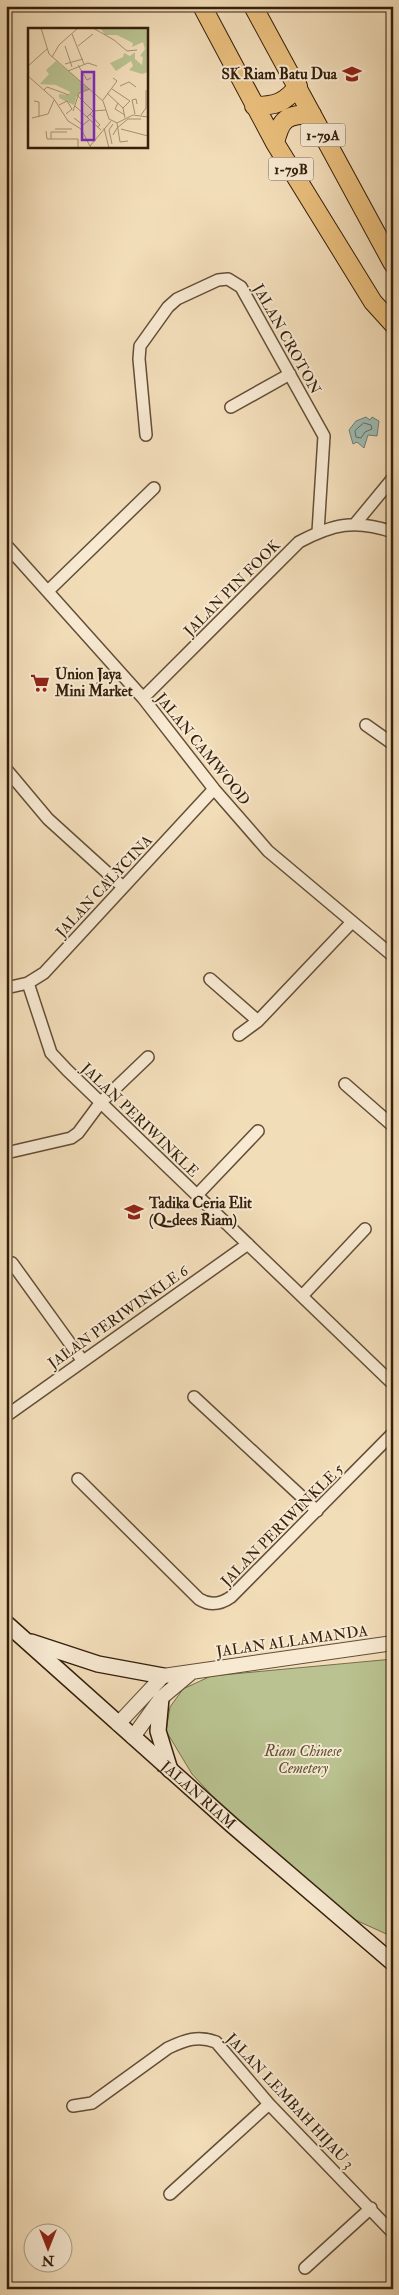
<svg xmlns="http://www.w3.org/2000/svg" width="399" height="2295" viewBox="0 0 399 2295" font-family="'IM FELL Double Pica',serif">
  <style>
    .green { fill: #b9c290; stroke: #76704e }
    .water { fill: #9cbbb4; stroke: #727d70 }
    .lines { fill: none; stroke-linecap: round; stroke-linejoin: round }
    .shore { stroke: #686d60; stroke-width: 1 }
    .minor-casing { stroke: #644e36; stroke-width: 14 }
    .tertiary-casing { stroke: #644e36; stroke-width: 16 }
    .secondary-casing { stroke: #341f0b; stroke-width: 18 }
    .trunk-casing { stroke: #341f0b; stroke-width: 20 }
    .minor { stroke: #f7e9d2; stroke-width: 11 }
    .tertiary { stroke: #f7e9d2; stroke-width: 14 }
    .secondary { stroke: #f7e9d2; stroke-width: 15 }
    .trunk { stroke: #e9be7c; stroke-width: 18 }
    .labels { text-anchor: middle; stroke-width: 4; stroke-linejoin: round; paint-order: stroke }
    .shield { fill: #f7e9d2; stroke: #6e5c47; stroke-width: 1 }
    .shield-label { font-size: 14px; font-weight: bold; fill: #341f0b }
    .poi-label { font-size: 15px; font-weight: bold; fill: #341f0b; stroke: #f7e9d2; text-anchor: start }
    .street-label { font-size: 15px; fill: #341f0b; stroke: #f7e9d2 }
    .park-label { font-size: 15px; font-style: italic; fill: #5c5033; stroke: #f7e9d2 }
    .inset-road { fill: none; stroke: #a69173; stroke-width: 1 }
    .view { fill: #7b2cbf; fill-opacity: 0.15; stroke: #7b2cbf; stroke-width: 2.5 }
    .inset-edge { fill: none; stroke: #341f0b; stroke-width: 2.5 }
  </style>
  <rect width="100%" height="100%" fill="#f2ddb9"/>
  <filter id="stains"><feTurbulence type="fractalNoise" baseFrequency=".004" numOctaves="4"/><feColorMatrix values="0 0 0 0 .2 0 0 0 0 .09 0 0 0 0 .02 0 0 0 .5 -.17"/></filter>
  <radialGradient id="worn" r=".72"><stop offset=".6" stop-color="#630" stop-opacity="0"/><stop offset="1" stop-color="#630" stop-opacity=".3"/></radialGradient>
  <path class="green" d="M 393,1659 L 393,1937 L 349,1917 L 245,1831 L 192,1774 L 166,1731 L 170,1707 L 183,1689 L 211,1676 Z"/>
  <path class="water" d="M 366,417 L 370,420 L 372,417 L 379,421 L 377,436 L 368,435 L 364,448 L 357,442 L 353,444 L 349,430 L 356,421 Z"/>
  <g class="lines">
    <path class="shore" d="M 364,423 L 371,425 L 372,429 L 365,432 L 361,438 L 356,437 L 355,431 Z"/>
    <g class="minor-casing">
      <path id="minor" d="M 231,407 L 290,374
        M 146,435 L 139,359 L 140,346 L 168,307 L 177,299 L 218,280 L 228,279 L 241,287 L 324,436 L 318,532
        M 355,524 L 393,478
        M 6,545 L 143,698 L 214,789 L 268,851 L 393,956
        M 48,591 L 154,488
        M 143,698 L 299,542 C 333,524 355,519 393,532
        M 366,725 L 393,744
        M 6,769 L 48,819 L 123,887
        M 210,979 L 258,1021
        M 28,983 L 51,1053 L 67,1070 L 393,1384
        M 6,988 L 28,983 L 44,973 L 214,789
        M 239,1035 L 258,1021 L 352,922
        M 345,1084 L 393,1126
        M 6,1153 L 71,1138 L 78,1133 L 101,1102 L 148,1057
        M 197,1195 L 258,1131
        M 12,1263 L 82,1360
        M 302,1296 L 365,1229
        M 194,1397 L 317,1511
        M 6,1416 L 248,1244
        M 78,1479 L 199,1599 C 210,1606 221,1604 231,1597 L 393,1433
        M 73,2106 L 92,2103 L 168,2048 C 185,2040 198,2035 216,2042 L 269,2104 L 393,2233
        M 170,2194 L 269,2104
        M 305,2268 L 371,2208"/>
    </g>
    <g class="tertiary-casing">
      <path id="tertiary" d="M 118,1724 L 163,1676 L 393,1643
        M 133,1737 L 161,1698 L 192,1672"/>
    </g>
    <g class="secondary-casing">
      <g id="secondary">
        <path id="s1" d="M 6,1623 L 232,1825 L 393,1963"/>
        <path d="M 31,1642 L 98,1664 L 163,1676"/>
        <path d="M 161,1698 L 158,1731 L 170,1770"/>
      </g>
    </g>
    <g class="trunk-casing">
      <path id="trunk" d="M 202,6 L 275,143 L 373,302 L 393,324
        M 253,6 L 393,264
        M 254,106 C 275,106 285,103 298,86
        M 275,143 C 281,118 286,115 312,114"/>
    </g>
    <use href="#minor" class="minor"/>
    <use href="#tertiary" class="tertiary"/>
    <use href="#secondary" class="secondary"/>
    <use href="#trunk" class="trunk"/>
  </g>
  <defs>
    <g id="school-bare" transform="scale(1.5)"><path d="M0-5L7-2L0 1L-7-2ZM-4 1L0 2.5L4 1V4Q0 6-4 4Z" fill="#8f2418" stroke="#f7e9d2" stroke-width="2.5" paint-order="stroke"/></g>
    <g id="supermarket-bare" transform="scale(1.5)"><path d="M-6-5.5h2.5l.6 2H6L4.5 2H-2.5L-4.4-4H-6ZM-1.5 3.2a1.3 1.3 0 1 0 .1 0ZM3 3.2a1.3 1.3 0 1 0 .1 0Z" fill="#8f2418" stroke="#f7e9d2" stroke-width="2.5" paint-order="stroke"/></g>
  </defs>
  <g fill-rule="evenodd">
    <use href="#school-bare" x="352" y="74"/>
    <use href="#supermarket-bare" x="40" y="683"/>
    <use href="#school-bare" x="134" y="1212"/>
  </g>
  <g class="labels">
    <g class="shield">
      <rect x="300.5" y="123.5" width="45" height="23" rx="4"/>
      <rect x="268.5" y="157.5" width="45" height="23" rx="4"/>
    </g>
    <g class="shield-label">
      <text x="323" y="140">1-79A</text>
      <text x="291" y="174">1-79B</text>
    </g>
    <g class="poi-label">
      <text x="337" y="79" text-anchor="end">SK Riam Batu Dua</text>
      <text x="55" y="679">Union Jaya<tspan x="55" dy="17">Mini Market</tspan></text>
      <text x="149" y="1208">Tadika Ceria Elit<tspan x="149" dy="17">(Q-dees Riam)</tspan></text>
    </g>
    <g class="street-label">
      <text transform="translate(287 339) rotate(61)" y="5">JALAN CROTON</text>
      <text transform="translate(232 588) rotate(-45)" y="5">JALAN PIN FOOK</text>
      <text transform="translate(203 749) rotate(51)" y="5">JALAN CAMWOOD</text>
      <text transform="translate(104 886) rotate(-47)" y="5">JALAN CALYCINA</text>
      <text transform="translate(140 1120) rotate(44)" y="5">JALAN PERIWINKLE</text>
      <text transform="translate(118 1317) rotate(-35)" y="5">JALAN PERIWINKLE 6</text>
      <text transform="translate(282 1525) rotate(-45)" y="5">JALAN PERIWINKLE 5</text>
      <text transform="translate(292 1641) rotate(-8)" y="5">JALAN ALLAMANDA</text>
      <text dy="5" stroke="none"><textPath href="#s1" startOffset="258">JALAN RIAM</textPath></text>
      <text transform="translate(290 2101) rotate(47)" y="5">JALAN LEMBAH HIJAU 3</text>
    </g>
    <g class="park-label">
      <text x="303" y="1756">Riam Chinese<tspan x="303" dy="17">Cemetery</tspan></text>
    </g>
  </g>
  <g transform="translate(28 28)">
    <rect width="120" height="120" fill="#f2ddb9"/>
    <path d="M 72,0 L 120,0 L 120,44 L 114,46 L 101,42 L 105,38 L 103,33 L 88,43 L 82,35 L 95,29 L 96,25 L 102,28 L 107,24 L 107,31 L 114,37 L 115,29 L 112,28 L 117,21 L 115,14 L 104,19 L 105,15 L 89,7 L 77,7 ZM 28,33 L 61,61 L 49,67 L 46,77 L 31,70 L 31,66 L 41,67 L 42,64 L 28,57 L 12,56 L 21,46 L 18,42 Z" fill="#b9c290"/>
    <path class="inset-road" d="M 13,0 L 21,26 L 75,73 L 81,91 L 89,95 L 105,87 L 120,89M 65,0 L 86,12 L 99,23 L 109,22M 44,6 L 56,36M 37,18 L 44,39M 50,18 L 65,6M 24,29 L 31,17 L 50,0M 37,36 L 55,31M 50,37 L 59,52 L 63,50M 0,38 L 19,21M 40,43 L 60,35 L 69,38M 0,48 L 26,71 L 40,93 L 53,101 L 63,120M 92,58 L 101,54 L 108,59M 84,61 L 102,73 L 95,80M 16,62 L 19,59 L 41,67M 79,65 L 95,80 L 97,90M 49,67 L 65,83M 75,72 L 89,53 L 85,50M 6,73 L 11,74 L 11,89M 90,75 L 87,81 L 97,87M 31,77 L 39,73 L 44,81 L 38,86M 47,78 L 73,102M 45,83 L 51,65 L 62,61M 62,86 L 72,97 L 69,99M 107,86 L 104,72 L 108,71 L 109,76M 113,87 L 118,80 L 118,62M 59,89 L 65,83 L 78,82M 4,90 L 20,86 L 26,72M 46,90 L 55,97 L 61,92M 89,95 L 92,114 L 100,113M 76,100 L 81,120M 27,101 L 44,101M 93,101 L 120,108M 18,103 L 19,111 L 50,111 L 50,120M 85,107 L 89,100 L 100,91 L 113,91M 23,111 L 23,104 L 39,104M 84,116 L 81,102 L 85,96M 62,118 L 83,93"/>
    <path class="view" d="M 54,44 L 66,44 L 66,112 L 54,112 Z"/>
    <rect width="120" height="120" class="inset-edge"/>
  </g>
  <rect width="399" height="2295" fill="none" stroke="#f2ddb9" stroke-width="25"/>
  <rect x="8" y="8" width="384" height="2280" fill="none" stroke="#341f0b" stroke-width="2.5"/>
  <rect x="12" y="12" width="374" height="2270" fill="none" stroke="#341f0b"/>
  <g transform="translate(48 2248) rotate(180)"><circle r="24" fill="#f7e9d2" stroke="#a99882"/>
  <path d="M0-4L9 19L0 12L-9 19Z" fill="#8f2418"/>
  <text y="-8" font-size="14" font-weight="bold" text-anchor="middle" fill="#341f0b">N</text>
  </g>
  <rect width="100%" height="100%" filter="url(#stains)"/>
  <rect width="100%" height="100%" fill="url(#worn)"/>
</svg>
